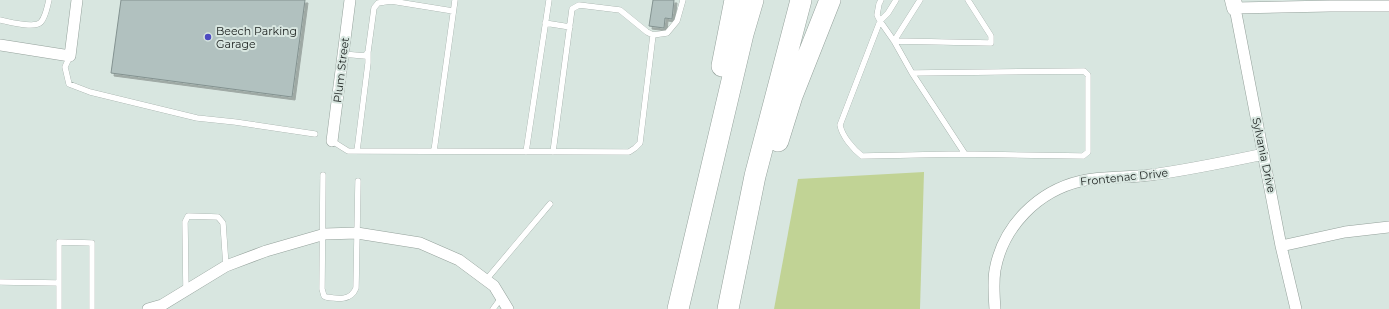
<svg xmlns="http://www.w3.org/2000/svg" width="1389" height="309" viewBox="0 0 1389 309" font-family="Montserrat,sans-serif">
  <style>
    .green { fill: #c1d395 }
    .building { fill: #b1c1bf; stroke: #839290; filter: url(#shadow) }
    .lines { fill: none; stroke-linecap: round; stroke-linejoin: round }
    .lane-casing { stroke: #94a19b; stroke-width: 6 }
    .street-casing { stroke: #94a19b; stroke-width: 12 }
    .secondary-casing { stroke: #94a19b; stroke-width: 17 }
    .highway-casing { stroke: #94a19b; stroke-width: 22 }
    .lane { stroke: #fff; stroke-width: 5.5 }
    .street { stroke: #fff; stroke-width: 11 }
    .secondary { stroke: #fff; stroke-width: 16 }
    .highway { stroke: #fff; stroke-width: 21 }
    .poi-dot { fill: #4d4bc1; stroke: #d8e6e0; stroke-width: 1.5 }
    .labels { text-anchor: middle; stroke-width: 4; stroke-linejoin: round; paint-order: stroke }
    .poi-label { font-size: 11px; fill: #191e1c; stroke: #d8e6e0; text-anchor: start }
    .street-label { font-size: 11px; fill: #191e1c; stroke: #d8e6e0 }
  </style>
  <defs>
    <filter id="shadow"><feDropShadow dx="3" dy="3" stdDeviation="0" flood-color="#0004"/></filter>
  </defs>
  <rect width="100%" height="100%" fill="#d8e6e0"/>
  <path class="green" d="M 924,172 L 920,309 L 774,309 L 798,179 Z"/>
  <path class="building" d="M 121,0 L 305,0 L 292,97 L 111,73 Z
    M 653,0 L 674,0 L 672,19 L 665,18 L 664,28 L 649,26 Z"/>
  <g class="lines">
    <g class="lane-casing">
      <path id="lane" d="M 881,0 L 879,4 L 877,15 L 880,21 L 894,41 L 912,73 L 1084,71 L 1088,75 L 1088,152 L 1083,156 L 961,154 L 862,156 C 853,149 842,136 840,125 L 880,21 L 888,13 L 896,0
        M 0,20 C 10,22 35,29 41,22 C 46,16 47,7 49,0
        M 545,23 L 570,27
        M 894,41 L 991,43 L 991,36 L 968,0
        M 894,41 L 920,0
        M 343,54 L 365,56 L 368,52 L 374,8 L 378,3 L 391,1 L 453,11
        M 70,56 L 65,67 L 69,84 L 90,92 L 197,118 L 235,122 L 315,134
        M 912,73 L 965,154
        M 332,141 L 348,151 L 629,152 L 635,148 L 640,143 L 653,35 L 667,33 L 677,21 L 683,0
        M 357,151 L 368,63 L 368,52
        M 434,151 L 455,0
        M 526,152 L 549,0
        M 553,152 L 572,9 L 579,5 L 620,10 L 647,32 L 653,35
        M 323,175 L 322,289 L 324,296 L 326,297 C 338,299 351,301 356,288 L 358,181
        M 486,280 L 550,204
        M 0,282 L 59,283 L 59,309
        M 59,283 L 59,242 L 92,243 L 92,309
        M 186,291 L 185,222 L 188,216 L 218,217 L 223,223 L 226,266
        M 493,309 L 501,298"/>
    </g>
    <g class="street-casing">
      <path id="street" d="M 0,45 L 70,56 L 77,0
        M 332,141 L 350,0
        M 1281,246 L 1345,232 L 1389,227
        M 148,309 L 162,305 L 226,266 L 266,251 L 325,234 L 357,233 L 420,243 L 459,260 L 494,286 L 508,309
        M 995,309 C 994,296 993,283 995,270 C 1003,226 1038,191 1081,181 C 1103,176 1127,178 1150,175 C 1188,170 1226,162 1264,154
        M 1296,309 L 1281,246 L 1235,8 L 1330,6 L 1389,6"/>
    </g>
    <g class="secondary-casing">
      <path id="secondary" d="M 1233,0 L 1235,8"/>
    </g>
    <g class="highway-casing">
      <path id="highway" d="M 722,66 L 735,0
        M 778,141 L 792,96 L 830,0
        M 678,309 L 743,34 L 753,0
        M 728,309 L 755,176 L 801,0"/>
    </g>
    <use href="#lane" class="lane"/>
    <use href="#street" class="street"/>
    <use href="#secondary" class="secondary"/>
    <use href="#highway" class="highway"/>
  </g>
  <circle class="poi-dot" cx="208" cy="37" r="4"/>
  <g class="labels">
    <g class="poi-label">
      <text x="216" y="35">Beech Parking<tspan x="216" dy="13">Garage</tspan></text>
    </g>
    <g class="street-label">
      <text transform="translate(341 70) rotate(-83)" y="4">Plum Street</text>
      <text transform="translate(1264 155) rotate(78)" y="4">Sylvania Drive</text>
      <text transform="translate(1124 177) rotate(-6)" y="4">Frontenac Drive</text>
    </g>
  </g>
</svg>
